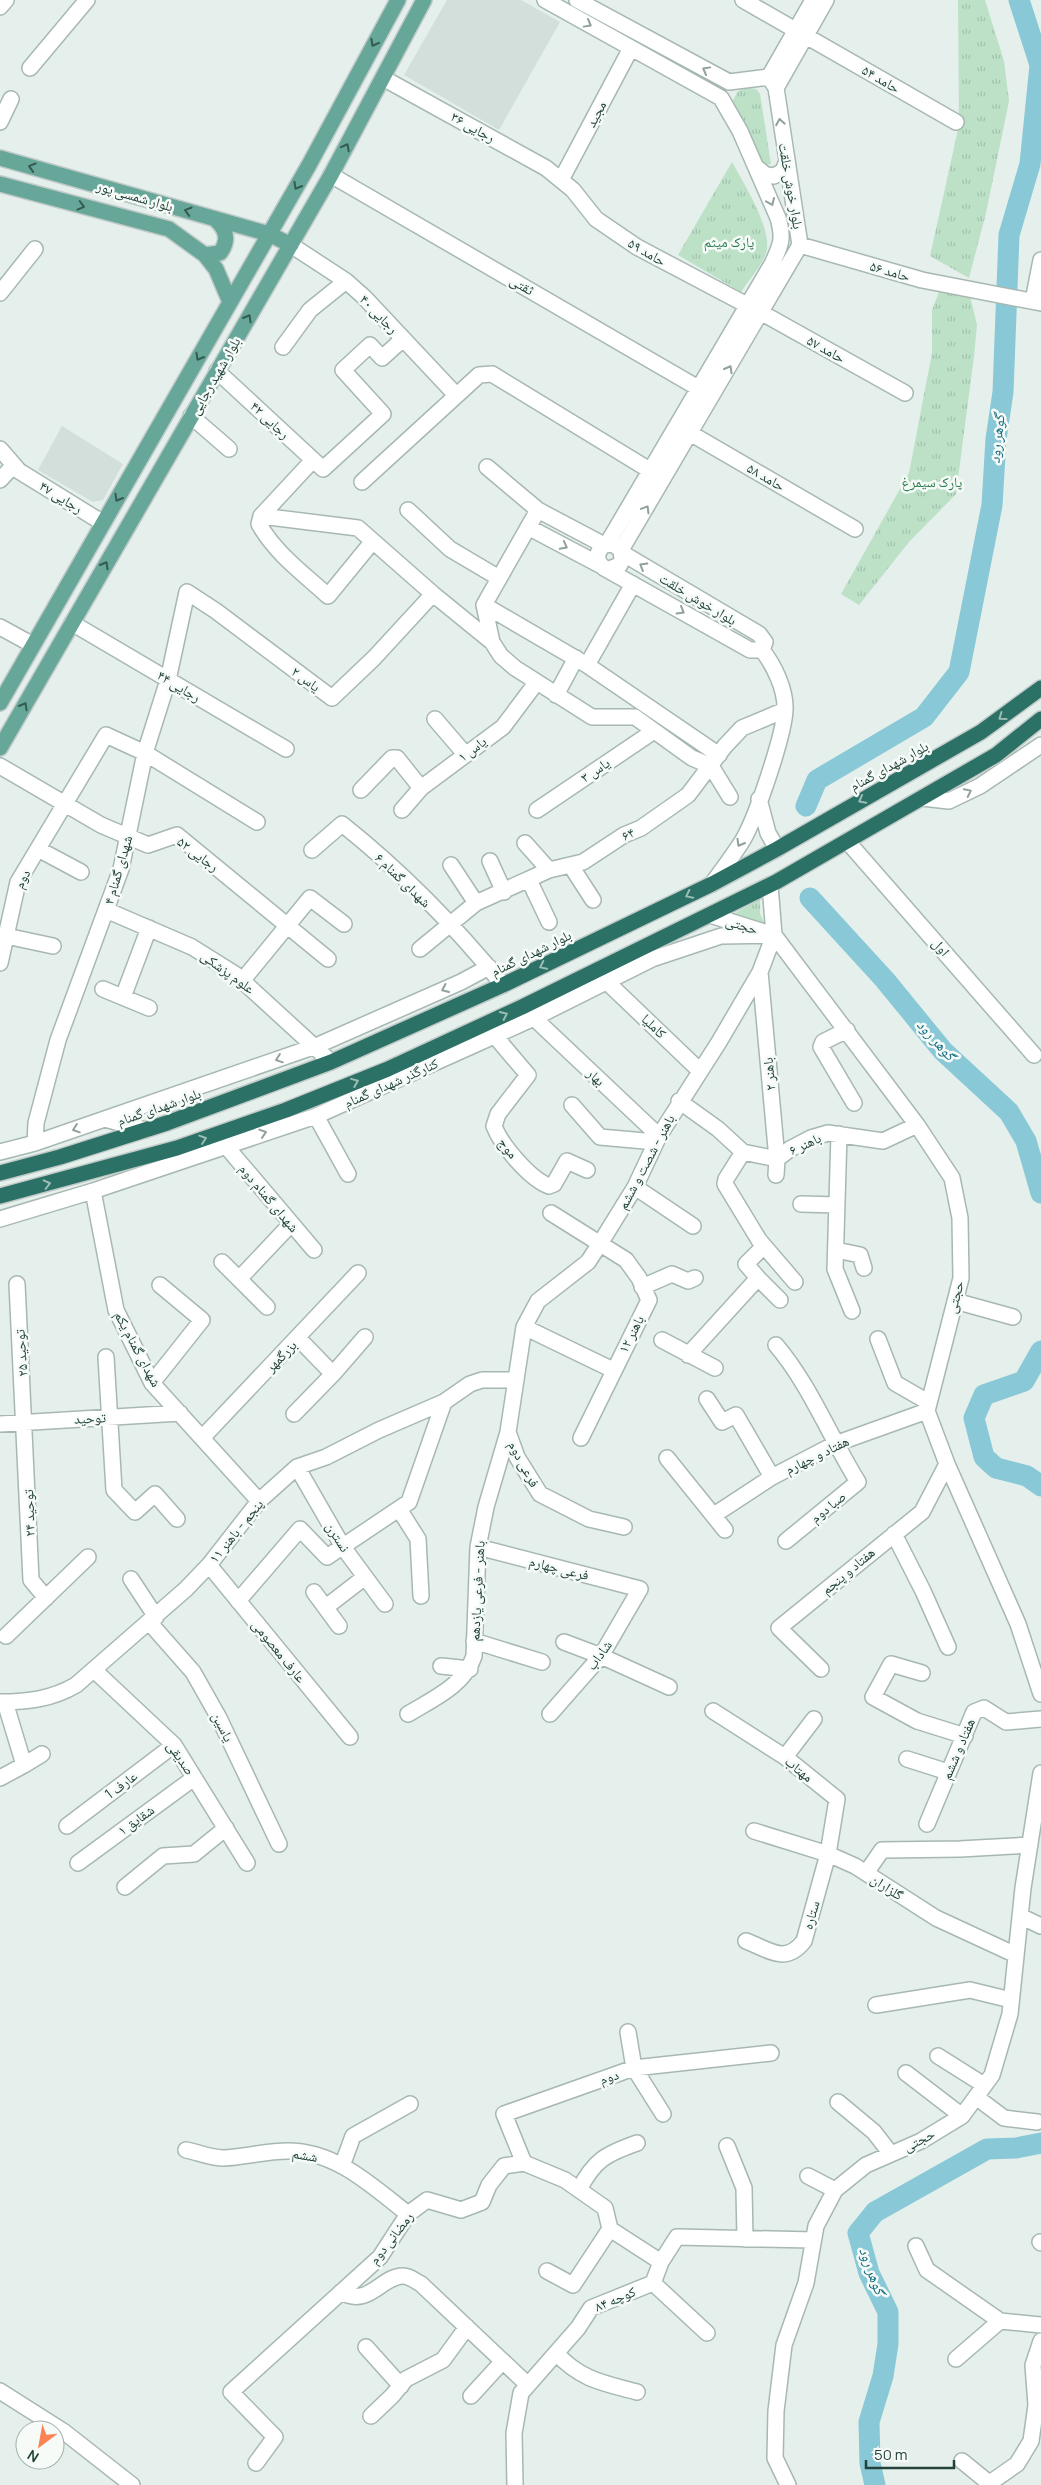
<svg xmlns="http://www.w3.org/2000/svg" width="1041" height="2485" viewBox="0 0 1041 2485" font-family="Manrope,'Noto Naskh Arabic',sans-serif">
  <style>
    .built { fill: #d2dfda }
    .grass { fill: url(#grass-tufts) }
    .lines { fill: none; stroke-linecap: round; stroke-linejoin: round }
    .river { stroke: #89c8d7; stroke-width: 21 }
    .minor-casing { stroke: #a7b8b3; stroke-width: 18 }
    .major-casing { stroke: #c1cac8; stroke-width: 18 }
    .highway-casing { stroke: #c1cac8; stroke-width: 18 }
    .minor { stroke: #fff; stroke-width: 15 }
    .major { stroke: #66a799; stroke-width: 15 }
    .highway { stroke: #2b7165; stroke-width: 15 }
    .oneway { stroke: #90a09d }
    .oneway2 { stroke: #335b52 }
    .oneway3 { stroke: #9bbdb6 }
    .labels { text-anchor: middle; stroke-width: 5; stroke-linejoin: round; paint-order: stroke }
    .street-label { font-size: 14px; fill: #22423b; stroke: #f6fbf8 }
    .park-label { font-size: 14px; fill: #297d4c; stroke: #f6fbf8 }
    .water-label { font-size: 15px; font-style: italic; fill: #176e84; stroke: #f6fbf8 }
  </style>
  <defs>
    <pattern id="grass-tufts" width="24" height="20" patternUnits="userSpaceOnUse" patternTransform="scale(1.25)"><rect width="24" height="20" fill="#bce1c7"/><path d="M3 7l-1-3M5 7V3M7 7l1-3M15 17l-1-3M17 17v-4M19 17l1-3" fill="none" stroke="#a1c2ac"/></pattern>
  </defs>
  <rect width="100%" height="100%" fill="#e5efeb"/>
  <path class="built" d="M 447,0 L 521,0 L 560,22 L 499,130 L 404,75 Z
    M 62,426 L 123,464 L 103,500 L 93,502 L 38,470 Z"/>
  <path class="grass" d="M 958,0 L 985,0 L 1004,61 L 1009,101 L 986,213 L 969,278 L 930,256 L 959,125 Z
    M 748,88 L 756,89 L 760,94 L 771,164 L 765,165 L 760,162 L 731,104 L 738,91 Z
    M 732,162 C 743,183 776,233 765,256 C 759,269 749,280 741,292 L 678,255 Z
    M 939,292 L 970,296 L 977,325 L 974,356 L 956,494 L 909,542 L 859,605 L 841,594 L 909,473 L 932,353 L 932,310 Z
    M 760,899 L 760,914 L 768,930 L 732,915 Z"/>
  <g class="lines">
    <path class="river" d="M 806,806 L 817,780 L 924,717 L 959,672 L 992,505 L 996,439 L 1003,392 L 1009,235 L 1030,164 L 1040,65 L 1019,0
      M 810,898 L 885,980 L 943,1051 L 1009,1112 L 1026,1141 L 1041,1193
      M 1041,1351 L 1024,1381 L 984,1395 L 974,1418 L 984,1457 L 996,1468 L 1027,1476 L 1041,1486
      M 875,2485 L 870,2463 L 869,2422 L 883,2376 L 888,2344 L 888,2312 L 869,2273 L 858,2233 L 875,2212 L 987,2149 L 1016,2148 L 1041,2143"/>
    <g class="minor-casing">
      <path id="minor" d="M 545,0 L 721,98 L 740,131 L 778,218 C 784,239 781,245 772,264 L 607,544
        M 577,0 L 729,82 L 769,77
        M 743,0 L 956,122
        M 0,7 L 6,0
        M 30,68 L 87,0
        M 769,77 L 813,0
        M 383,78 L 546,168 L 573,190 L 596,219 L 637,247 L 762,313 L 905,393
        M 776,88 L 826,0
        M 0,122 L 11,99
        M 756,167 L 766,175 L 774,176 L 783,171 L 787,161
        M 331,175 L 705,392
        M 561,180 L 631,48
        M 291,245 L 346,281 L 364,297 L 456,395
        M 800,245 L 922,280 L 1041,303
        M 0,293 L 35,249
        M 1033,301 L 1041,260
        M 283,347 L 310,310 L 346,281
        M 217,371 L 323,469 L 383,414 L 343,370 L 370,345 L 382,358 L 403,339
        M 191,416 L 229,449
        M 683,429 L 855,529
        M 0,449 L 19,471 L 103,523
        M 313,460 L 261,516 L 259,524 C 275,553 304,574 328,596 L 373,541
        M 487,467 L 538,510 L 604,545
        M 0,480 L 14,465
        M 362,482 L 479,375 L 492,374 L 651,471
        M 408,510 L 450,549 L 499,578
        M 538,510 L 484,605 L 492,642 L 501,656 L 515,668 L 592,717 L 635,717 L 692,758 L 711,766 L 730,797
        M 261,516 L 358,528 L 433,594
        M 528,527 L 600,565
        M 621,550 L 800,245 L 776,88 L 769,77
        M 622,553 L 759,634 L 765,642 L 762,650
        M 609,569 L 620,565 L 622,559 L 621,550 L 613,544 L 604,545 C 596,552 595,561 604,568 L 750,650 L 762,650
        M 484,605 L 587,665 L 719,755
        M 72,623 L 286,749
        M 0,627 L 33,645
        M 587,665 L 633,584
        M 556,695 L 576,658
        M 435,719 L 465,754
        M 0,766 L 101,825 L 148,845 L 177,835 L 328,959
        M 361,790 L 392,758 L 397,758 L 421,788
        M 922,798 L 949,801 L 980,786 L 1041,745
        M 759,799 L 768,833 L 777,849
        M 402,810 L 421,788 L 503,727 L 536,683
        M 537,810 L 654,731
        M 847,841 L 1034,1055
        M 525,843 L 549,870
        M 38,849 L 81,872
        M 312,850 L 342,824 C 401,871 456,927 503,985
        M 490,861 L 504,892
        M 451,865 L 476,903
        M 571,866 L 593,900
        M 529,880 L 549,922
        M 712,884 C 722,870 732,857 741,843 C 755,822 784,735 785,710 C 786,690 774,665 762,650
        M 106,910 L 192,947 L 235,974 L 331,1062
        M 710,915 L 774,935 L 770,885
        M 774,935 L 917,1125 L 952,1178 L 960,1218 L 961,1278 L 927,1411 L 947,1464 L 1018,1624 L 1041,1694
        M 6,936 L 53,946
        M 420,949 L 476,903 L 549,870 L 583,862 L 624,835 L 641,828 L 688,795 L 725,746 L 742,728 L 785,710
        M 0,963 L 18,882 L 106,735 L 145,753 L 257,822
        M 760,972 L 777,1159 L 776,1175
        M 242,981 L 310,898 L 344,924
        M 607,982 L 700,1071
        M 103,989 L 149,1008
        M 123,997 L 149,928
        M 534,1018 L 659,1136
        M 847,1030 L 823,1042 L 821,1047 L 854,1103
        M 494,1035 L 528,1075 L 498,1114 L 494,1126 C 501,1145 530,1179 549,1186 L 554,1184 L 567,1161 L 587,1170
        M 679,1101 L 718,1129 L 743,1152 L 777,1159 L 790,1149 L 811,1138 L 828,1133 L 883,1141 L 917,1125
        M 572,1105 L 600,1137 L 656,1142
        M 316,1116 L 348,1174
        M 105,1119 L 145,1130
        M 839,1134 L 835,1269 L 852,1311
        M 35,1143 L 36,1123 L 58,1040 L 121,869 L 145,753 L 168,680 L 187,592 L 216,611 L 332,698 L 374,658 L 433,594 L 492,642
        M 225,1145 L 314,1250
        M 0,1152 L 35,1143 L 316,1046 L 461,982 L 489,967
        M 743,1152 L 726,1179 L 725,1184 L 759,1240 L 795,1282
        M 635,1187 L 693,1226
        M 93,1191 L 116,1310 L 152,1383 L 259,1501
        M 801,1204 L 837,1205
        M 551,1213 L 626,1260 L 639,1278 L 649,1300 L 581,1438
        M 0,1219 L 93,1191 L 316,1116 L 534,1018 L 652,959 L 721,936 L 774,935
        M 836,1250 L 860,1255 L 864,1268
        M 222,1262 L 267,1307
        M 758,1278 L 780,1300
        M 239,1279 L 290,1225
        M 17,1284 L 31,1580 L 46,1598
        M 642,1287 L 672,1274 L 688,1281 L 695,1278
        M 955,1301 L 1013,1317
        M 524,1327 L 613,1370
        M 878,1339 L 895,1383 L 928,1402
        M 662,1340 L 715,1368
        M 776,1345 C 810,1385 830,1437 858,1482 L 786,1541
        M 688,1355 L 758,1278 L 746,1264 L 764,1246
        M 106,1357 L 114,1490 L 135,1512 L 155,1494 L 177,1519
        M 333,1374 L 365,1337
        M 152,1383 L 202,1320 L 160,1285
        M 707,1399 L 722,1422 L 736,1415 L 772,1477
        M 294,1414 L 333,1374 L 298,1338
        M 0,1424 L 180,1413
        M 508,1432 L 517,1457 L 540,1494 L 589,1519 L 624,1527
        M 202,1438 L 358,1273
        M 667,1458 L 725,1530
        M 297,1467 L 343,1547 L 385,1604
        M 399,1509 L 418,1539 L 421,1596
        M 714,1515 L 772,1477 L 835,1444 L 927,1411
        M 894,1534 L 923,1591 L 948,1647
        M 478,1547 L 640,1589 L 601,1656 L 550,1714
        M 209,1565 L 350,1737
        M 131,1579 L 156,1617
        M 314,1592 L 339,1626
        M 238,1601 L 300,1529 L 327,1557 L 409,1502 L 444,1402
        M 326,1607 L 365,1577
        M 149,1622 L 193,1672 L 219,1718 L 279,1844
        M 6,1636 L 88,1557
        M 474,1641 L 542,1662
        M 564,1642 L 601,1656 L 669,1687
        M 441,1666 L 470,1669
        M 821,1669 L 779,1628 L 922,1512 L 947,1464
        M 94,1670 L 174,1745 L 247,1863
        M 922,1673 L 891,1664 L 873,1697 L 917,1721 L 965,1736
        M 0,1702 C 28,1702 52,1699 76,1685 L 186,1589 L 209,1565 L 259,1501 L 297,1467 L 326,1457 L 379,1430 L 444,1402 L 470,1384 L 482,1380 L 515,1380
        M 713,1711 L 785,1757 L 837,1799 L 828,1854 L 804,1941 C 785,1965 770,1950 746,1941
        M 408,1714 C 433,1699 465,1685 474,1656 L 478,1547 L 486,1507 L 508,1432 L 524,1327 L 538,1301 L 588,1262 L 601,1242 L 635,1187 L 659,1136 L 719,1042 L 760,972 L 774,935
        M 785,1757 L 814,1719
        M 907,1759 L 948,1772
        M 24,1765 L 42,1754
        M 0,1778 L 24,1765 L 5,1702
        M 927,1824 L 974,1712 L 984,1708 L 1006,1722 L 1041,1719
        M 67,1826 L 174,1745
        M 754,1831 L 828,1854 L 855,1866 L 936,1918 L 1016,1955
        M 78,1863 L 194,1778
        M 866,1873 L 882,1850 L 960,1849 L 1030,1845
        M 125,1887 L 163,1856 L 194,1854 L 226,1828
        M 1020,1916 L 1041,1926
        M 876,2005 L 970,1990 L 1011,2000
        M 628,2032 L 634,2068 L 663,2114
        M 938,2056 L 984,2085
        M 906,2073 L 962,2116
        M 976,2097 L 1004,2118 L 1037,2122
        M 838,2102 L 874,2132 L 891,2154
        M 727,2146 L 744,2188 L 745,2239
        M 186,2150 C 197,2152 211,2158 223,2158 C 245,2157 266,2151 288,2151 C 336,2151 372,2186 408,2214
        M 524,2163 L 504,2114 L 634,2068 L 771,2053
        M 342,2166 L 353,2136 L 410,2104
        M 808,2176 L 835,2190
        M 579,2190 C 594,2160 606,2154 637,2143
        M 1040,2242 L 1041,2243
        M 916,2246 L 927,2270 L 1000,2321 L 1041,2325
        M 547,2271 L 573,2285 L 610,2229
        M 653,2283 L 707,2333
        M 341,2292 C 369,2308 381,2276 403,2276 C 410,2276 415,2281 421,2284 L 528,2385
        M 366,2347 L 401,2386
        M 556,2353 C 581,2380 603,2383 637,2392
        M 956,2359 L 1000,2321
        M 0,2391 L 63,2431 L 132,2485
        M 471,2396 L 503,2361
        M 371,2416 L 392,2396 L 406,2379 L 443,2360 L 467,2327
        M 962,2461 L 989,2483
        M 256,2463 L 275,2437 L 231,2392 L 380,2257 L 408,2214 L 427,2200 L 461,2210 L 482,2202 L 489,2185 L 504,2166 L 524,2163 L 565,2180 L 605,2208 L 610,2229 L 661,2262
        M 515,2485 L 514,2433 L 521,2393 L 578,2328 L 591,2308 L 653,2283 L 661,2262 L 677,2237 L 813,2240
        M 788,2485 L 775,2458 L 776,2411 L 784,2345 L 806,2283 L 816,2226 L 835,2190 L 866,2165 L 921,2141 L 962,2116 L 992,2075 L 1010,2014 L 1023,1888 L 1041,1773
        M 987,2485 L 1017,2464 L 1031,2441 L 1036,2405 L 1033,2365 L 1041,2341"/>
    </g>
    <g class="major-casing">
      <path id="major" d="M 0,158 L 269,234 L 291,245
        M 0,184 L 169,229 L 205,255 L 216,269 L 230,302
        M 205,255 L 220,253 C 230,239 226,229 215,219
        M 0,703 L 309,165 L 398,0
        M 0,748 L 331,175 L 424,0"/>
    </g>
    <g class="highway-casing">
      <path id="highway" d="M 0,1173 L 60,1157 L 167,1123 L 331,1062 L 503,985 L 712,884 L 777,849 L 981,732 L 1041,688
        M 0,1196 L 177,1148 L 286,1110 L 388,1069 L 522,1007 L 776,882 L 996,755 L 1041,719"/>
    </g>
    <use href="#minor" class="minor"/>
    <use href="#major" class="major"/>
    <use href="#highway" class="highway"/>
  </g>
  <defs><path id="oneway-chevron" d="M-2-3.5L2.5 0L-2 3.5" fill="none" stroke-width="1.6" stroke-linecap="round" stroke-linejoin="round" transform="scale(1.25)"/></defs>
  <g class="oneway">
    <use href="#oneway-chevron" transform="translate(588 24) rotate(29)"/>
    <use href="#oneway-chevron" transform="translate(706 70) rotate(-151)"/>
    <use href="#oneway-chevron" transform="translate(780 122) rotate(-100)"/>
    <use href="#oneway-chevron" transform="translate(771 202) rotate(67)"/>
    <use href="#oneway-chevron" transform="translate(729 369) rotate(-60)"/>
    <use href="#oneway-chevron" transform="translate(646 509) rotate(-59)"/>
    <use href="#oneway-chevron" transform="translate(564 546) rotate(28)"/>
    <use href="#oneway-chevron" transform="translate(643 566) rotate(-149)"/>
    <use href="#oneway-chevron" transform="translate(681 611) rotate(30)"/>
    <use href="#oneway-chevron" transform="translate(968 792) rotate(-26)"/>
    <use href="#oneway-chevron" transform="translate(740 843) rotate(120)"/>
    <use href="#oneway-chevron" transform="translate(445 989) rotate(156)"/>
    <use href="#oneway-chevron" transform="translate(279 1059) rotate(161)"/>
    <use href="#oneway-chevron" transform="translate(76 1129) rotate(161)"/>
    <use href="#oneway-chevron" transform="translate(263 1133) rotate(-18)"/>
  </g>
  <g class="oneway2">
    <use href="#oneway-chevron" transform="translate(374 43) rotate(118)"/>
    <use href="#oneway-chevron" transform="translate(346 147) rotate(-62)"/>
    <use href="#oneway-chevron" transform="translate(32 167) rotate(-164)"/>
    <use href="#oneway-chevron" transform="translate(297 186) rotate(120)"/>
    <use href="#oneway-chevron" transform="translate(81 206) rotate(15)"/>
    <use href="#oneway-chevron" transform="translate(188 211) rotate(-164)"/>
    <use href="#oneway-chevron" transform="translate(248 318) rotate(-60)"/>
    <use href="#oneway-chevron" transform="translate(199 357) rotate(120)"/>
    <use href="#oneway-chevron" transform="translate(118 498) rotate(120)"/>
    <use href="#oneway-chevron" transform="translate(105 565) rotate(-60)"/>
    <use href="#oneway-chevron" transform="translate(24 706) rotate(-60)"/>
  </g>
  <g class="oneway3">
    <use href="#oneway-chevron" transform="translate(1002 717) rotate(144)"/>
    <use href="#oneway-chevron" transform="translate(862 800) rotate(152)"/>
    <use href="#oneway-chevron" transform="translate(689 895) rotate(154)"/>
    <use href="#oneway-chevron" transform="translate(543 966) rotate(154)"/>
    <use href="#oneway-chevron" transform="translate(504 1015) rotate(-25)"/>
    <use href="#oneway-chevron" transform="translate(355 1082) rotate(-22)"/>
    <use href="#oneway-chevron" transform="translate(203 1139) rotate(-19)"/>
    <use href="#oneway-chevron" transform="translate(47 1184) rotate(-14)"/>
  </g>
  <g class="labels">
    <g class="street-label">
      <text transform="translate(881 79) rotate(30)" y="5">حامد ۵۴</text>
      <text transform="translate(596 114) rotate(-62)" y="5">مجید</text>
      <text transform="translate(473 127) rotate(29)" y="5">رجایی ۳۶</text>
      <text transform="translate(791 186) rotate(80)" y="5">بلوار خوش خلقت</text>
      <text transform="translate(135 196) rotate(16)" y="5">بلوار شمسی پور</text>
      <text transform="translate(647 252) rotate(30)" y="5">حامد ۵۹</text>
      <text transform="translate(890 271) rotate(16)" y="5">حامد ۵۶</text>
      <text transform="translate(522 285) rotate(30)" y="5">ثقتی</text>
      <text transform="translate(379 314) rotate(46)" y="5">رجایی ۴۰</text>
      <text transform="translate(826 349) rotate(29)" y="5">حامد ۵۷</text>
      <text transform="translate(215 376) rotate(-60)" y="5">بلوار شهید رجایی</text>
      <text transform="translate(270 420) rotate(43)" y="5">رجایی ۴۲</text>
      <text transform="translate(766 477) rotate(30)" y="5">حامد ۵۸</text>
      <text transform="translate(61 497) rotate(32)" y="5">رجایی ۴۷</text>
      <text transform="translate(698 599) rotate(31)" y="5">بلوار خوش خلقت</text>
      <text transform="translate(306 679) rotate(36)" y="5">یاس ۲</text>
      <text transform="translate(179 686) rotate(31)" y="5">رجایی ۴۴</text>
      <text transform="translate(472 749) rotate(-37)" y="5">یاس ۱</text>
      <text transform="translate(889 766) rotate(-29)" y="5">بلوار شهدای گمنام</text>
      <text transform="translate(595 770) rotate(-34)" y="5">یاس ۳</text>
      <text transform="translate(628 834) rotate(-27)" y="5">۶۴</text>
      <text transform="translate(198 854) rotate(37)" y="5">رجایی ۵۲</text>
      <text transform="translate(118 870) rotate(-74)" y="5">شهدای گمنام ۴</text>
      <text transform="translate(22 879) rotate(-65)" y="5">دوم</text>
      <text transform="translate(403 880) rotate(44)" y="5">شهدای گمنام ۶</text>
      <text transform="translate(742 925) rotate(17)" y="5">حجتی</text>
      <text transform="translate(941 947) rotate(50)" y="5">اول</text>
      <text transform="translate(531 953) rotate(-26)" y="5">بلوار شهدای گمنام</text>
      <text transform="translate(228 972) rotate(36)" y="5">علوم پزشکی</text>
      <text transform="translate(654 1026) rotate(44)" y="5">کاملیا</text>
      <text transform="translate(769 1074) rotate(-95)" y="5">باهنر ۲</text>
      <text transform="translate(596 1077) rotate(43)" y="5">بهار</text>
      <text transform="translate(391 1083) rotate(-24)" y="5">کنارگذر شهدای گمنام</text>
      <text transform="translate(159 1107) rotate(-19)" y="5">بلوار شهدای گمنام</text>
      <text transform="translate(805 1144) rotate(-25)" y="5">باهنر ۶</text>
      <text transform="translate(508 1148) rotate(50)" y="5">موج</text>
      <text transform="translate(646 1162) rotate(-62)" y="5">باهنر - شصت و ششم</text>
      <text transform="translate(269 1198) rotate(50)" y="5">شهدای گمنام دوم</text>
      <text transform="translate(955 1297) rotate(-76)" y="5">حجتی</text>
      <text transform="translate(631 1334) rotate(-63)" y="5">باهنر ۱۲</text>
      <text transform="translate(138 1349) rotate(62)" y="5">شهدای گمنام یکم</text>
      <text transform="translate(21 1353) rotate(-94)" y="5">توحید ۲۵</text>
      <text transform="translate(281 1356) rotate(-46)" y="5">بزرگمهر</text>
      <text transform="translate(90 1418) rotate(-3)" y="5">توحید</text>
      <text transform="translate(817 1455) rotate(-26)" y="5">هفتاد و چهارم</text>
      <text transform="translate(524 1464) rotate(62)" y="5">فرعی دوم</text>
      <text transform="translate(828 1507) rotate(-39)" y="5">صبا دوم</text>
      <text transform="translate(29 1513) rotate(-92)" y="5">توحید ۲۴</text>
      <text transform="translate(236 1531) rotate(-51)" y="5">پنجم - باهنر ۱۱</text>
      <text transform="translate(338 1537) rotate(58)" y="5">نسترن</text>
      <text transform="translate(559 1568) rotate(14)" y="5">فرعی چهارم</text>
      <text transform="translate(848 1571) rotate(-40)" y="5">هفتاد و پنجم</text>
      <text transform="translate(477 1591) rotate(-87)" y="5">باهنر - فرعی یازدهم</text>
      <text transform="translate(279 1651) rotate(51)" y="5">عارف معصومی</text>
      <text transform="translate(599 1655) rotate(-54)" y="5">شاداب</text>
      <text transform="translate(223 1727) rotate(63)" y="5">یاسین</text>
      <text transform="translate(958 1749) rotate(-67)" y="5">هفتاد و ششم</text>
      <text transform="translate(181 1758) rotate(55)" y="5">صدیقی</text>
      <text transform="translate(799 1769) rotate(39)" y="5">مهتاب</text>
      <text transform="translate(121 1785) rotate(-37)" y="5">عارف 1</text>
      <text transform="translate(136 1820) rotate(-36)" y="5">شقایق ۱</text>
      <text transform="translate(887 1887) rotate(33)" y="5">گلزاران</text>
      <text transform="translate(811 1915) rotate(-74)" y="5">ستاره</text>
      <text transform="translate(609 2077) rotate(-19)" y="5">دوم</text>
      <text transform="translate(919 2140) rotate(-27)" y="5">حجتی</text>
      <text transform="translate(305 2155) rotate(10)" y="5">ششم</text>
      <text transform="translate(391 2238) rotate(-52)" y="5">رمضانی دوم</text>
      <text transform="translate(615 2299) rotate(-23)" y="5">کوچه ۸۴</text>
    </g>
    <g class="park-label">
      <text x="729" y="247">پارک میثم</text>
      <text x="932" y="487">پارک سیمرغ</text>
    </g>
    <g class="water-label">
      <text transform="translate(997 439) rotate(-84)" y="5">گوهر رود</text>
      <text transform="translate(936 1040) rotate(48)" y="5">گوهر رود</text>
      <text transform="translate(872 2271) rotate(70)" y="5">گوهر رود</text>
    </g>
  </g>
  <g transform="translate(40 2445) rotate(212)"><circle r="24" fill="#f6fbf8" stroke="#a1b1ac"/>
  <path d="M0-4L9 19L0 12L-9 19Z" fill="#fb8456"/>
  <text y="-8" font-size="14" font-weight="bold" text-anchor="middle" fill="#22423b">N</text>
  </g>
  <path d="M866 2460v8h88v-8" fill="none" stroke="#22423b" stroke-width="2.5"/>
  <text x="874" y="2460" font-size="15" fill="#22423b" stroke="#f6fbf8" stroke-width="4" paint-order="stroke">50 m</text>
</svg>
